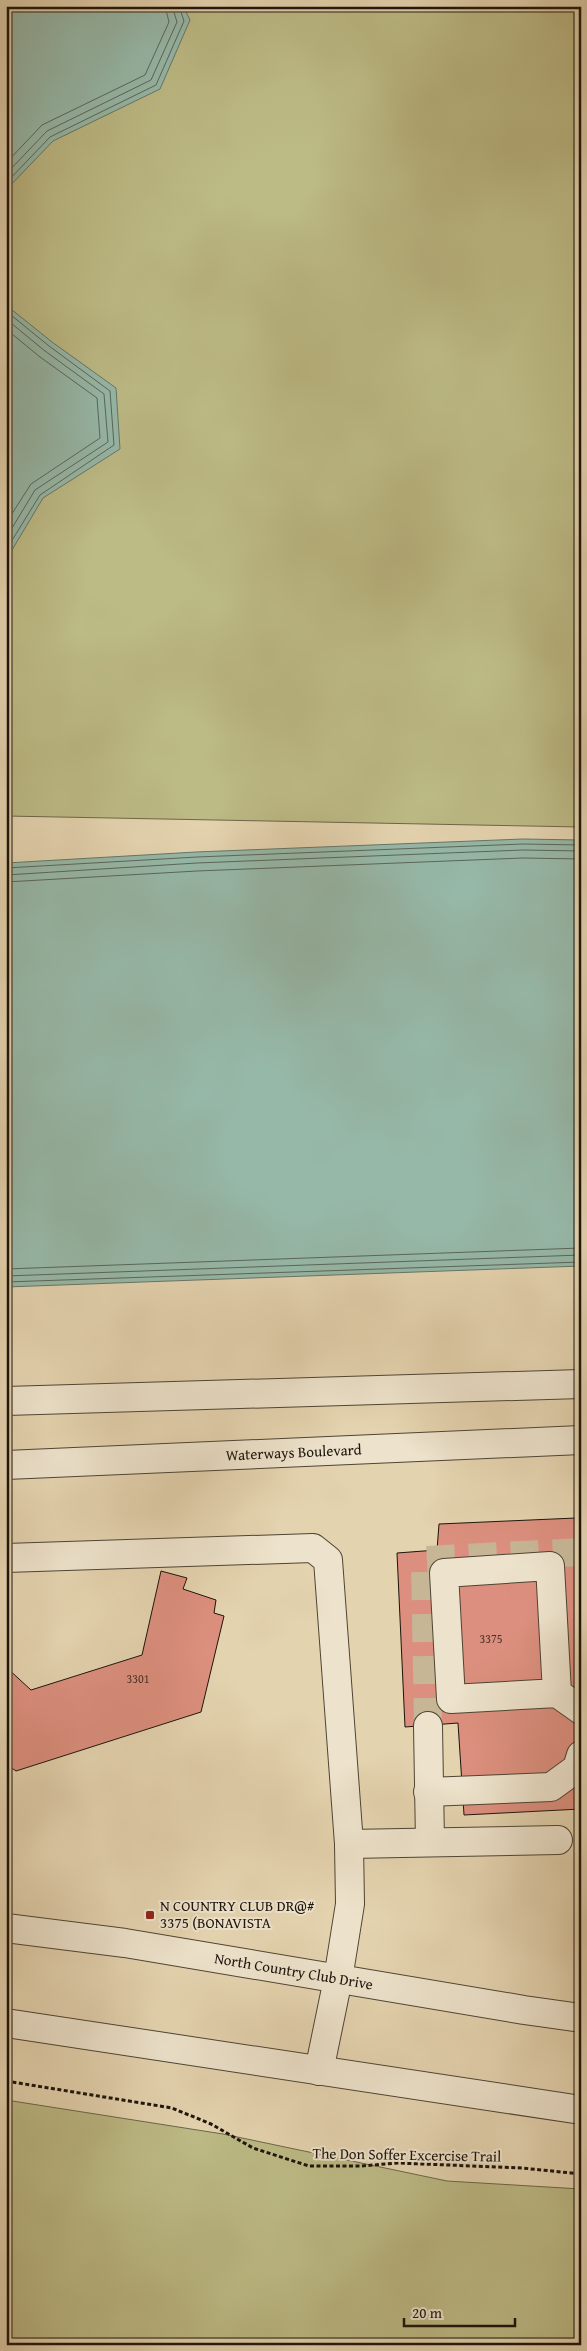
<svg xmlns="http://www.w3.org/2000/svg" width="587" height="2351" viewBox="0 0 587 2351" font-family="'Gentium Book Plus',serif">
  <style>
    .green { fill: #bcba85; stroke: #6c6748 }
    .water { fill: #96b8a8; stroke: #657669 }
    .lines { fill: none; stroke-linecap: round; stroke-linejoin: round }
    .shore { stroke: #59665a; stroke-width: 1 }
    .building { fill: #dc8f7e; stroke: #1c140b }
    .minor-tunnel { stroke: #c6b696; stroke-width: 28; stroke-dasharray: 28 14; stroke-linecap: butt }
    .minor-casing { stroke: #4e4434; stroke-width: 30 }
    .path { stroke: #1c140b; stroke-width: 3; stroke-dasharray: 4 2.5; stroke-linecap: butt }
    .minor { stroke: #ede2cb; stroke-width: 28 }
    .poi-dot { fill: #8f2418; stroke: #ede2cb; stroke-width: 2 }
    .labels { text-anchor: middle; stroke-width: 4; stroke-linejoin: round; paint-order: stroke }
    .number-label { font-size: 12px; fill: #4c3328 }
    .street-label { font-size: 15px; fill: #1c140b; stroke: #ede2cb }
    .poi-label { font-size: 15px; fill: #1c140b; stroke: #ede2cb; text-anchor: start }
  </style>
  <rect width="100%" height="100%" fill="#e4d3af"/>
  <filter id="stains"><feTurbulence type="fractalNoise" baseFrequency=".004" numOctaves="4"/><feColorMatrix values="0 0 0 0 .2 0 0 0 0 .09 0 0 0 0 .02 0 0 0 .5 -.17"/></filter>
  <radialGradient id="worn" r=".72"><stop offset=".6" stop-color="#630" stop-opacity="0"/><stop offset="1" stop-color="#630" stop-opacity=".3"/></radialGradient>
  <path class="green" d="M 6,6 L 581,6 L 581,827 L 6,816 Z
    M 6,2100 L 223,2134 L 447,2181 L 581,2189 L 581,2345 L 6,2345 Z"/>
  <path class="water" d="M 6,6 L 183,6 L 190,20 L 160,89 L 53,141 L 6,190 Z
    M 6,305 L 52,342 L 116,388 L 120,449 L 43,498 L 6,560 Z
    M 523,839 L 581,840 L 581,1266 L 6,1287 L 6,863 L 196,852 Z"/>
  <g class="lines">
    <path class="shore" d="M 6,163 L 42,125 L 145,75 L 169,22 L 165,6
      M 6,174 L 47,131 L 151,80 L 177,22 L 172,6
      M 6,183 L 50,137 L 156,85 L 184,21 L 179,6
      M 6,311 L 49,346 L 110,391 L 114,445 L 40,495 L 6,550
      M 6,319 L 45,351 L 104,394 L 108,442 L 35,490 L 6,538
      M 6,329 L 40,357 L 97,398 L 100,438 L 31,484 L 6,523
      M 6,868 L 197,857 L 523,844 L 581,845
      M 6,875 L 197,863 L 523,850 L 581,851
      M 6,882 L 197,871 L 523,858 L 581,859
      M 6,1269 L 581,1248
      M 6,1276 L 581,1255
      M 6,1282 L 581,1262"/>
  </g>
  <path class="building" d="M 576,1518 L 581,1552 L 581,1809 L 464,1815 L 458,1723 L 405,1727 L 397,1553 L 437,1550 L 439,1524 Z
    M 161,1571 L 187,1578 L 183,1589 L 216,1600 L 214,1613 L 224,1616 L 201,1712 L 16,1771 L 6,1764 L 6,1667 L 31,1690 L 142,1655 Z"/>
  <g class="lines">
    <path class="minor-tunnel" d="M 428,1726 L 425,1560 L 581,1552"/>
    <g class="minor-casing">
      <g id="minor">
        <path d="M 6,1401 L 581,1384"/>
        <path id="s1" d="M 6,1465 L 581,1440"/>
        <path d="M 6,1558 L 313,1548 L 328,1560 L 349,1844 L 350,1904 L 338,1979 L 319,2071"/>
        <path d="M 557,1693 L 550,1566 L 444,1573 L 451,1699 L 557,1693 L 581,1710"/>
        <path d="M 428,1726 L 430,1842"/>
        <path d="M 428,1792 L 551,1787 L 577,1768 L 581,1755"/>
        <path d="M 349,1844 L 558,1840"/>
        <path id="s2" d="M 6,1928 L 125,1943 L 524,2010 L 581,2018"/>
        <path d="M 6,2023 L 581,2110"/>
      </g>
    </g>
    <path class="path" d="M 6,2081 L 172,2108 L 211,2124 L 253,2148 L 309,2166 L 361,2166 L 398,2163 L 522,2168 L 581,2174"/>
    <use href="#minor" class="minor"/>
  </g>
  <rect class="poi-dot" x="145" y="1910" width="10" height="10" rx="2.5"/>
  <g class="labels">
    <g class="number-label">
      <text x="491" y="1643">3375</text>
      <text x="138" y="1683">3301</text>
    </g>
    <g class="street-label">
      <text dy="5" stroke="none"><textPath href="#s1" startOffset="288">Waterways Boulevard</textPath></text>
      <text dy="5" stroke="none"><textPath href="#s2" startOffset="291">North Country Club Drive</textPath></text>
      <text transform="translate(407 2155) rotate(1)" y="5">The Don Soffer Excercise Trail</text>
    </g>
    <g class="poi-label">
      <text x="160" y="1911">N COUNTRY CLUB DR@#<tspan x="160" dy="17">3375 (BONAVISTA</tspan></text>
    </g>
  </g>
  <rect width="587" height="2351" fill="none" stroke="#e4d3af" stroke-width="25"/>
  <rect x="8" y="8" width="572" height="2336" fill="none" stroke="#1c140b" stroke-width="2.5"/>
  <rect x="12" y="12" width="562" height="2326" fill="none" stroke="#1c140b"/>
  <path d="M404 2318v8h111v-8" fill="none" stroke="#1c140b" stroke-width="2.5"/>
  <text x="412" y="2318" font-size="15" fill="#1c140b" stroke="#ede2cb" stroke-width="4" paint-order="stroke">20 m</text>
  <rect width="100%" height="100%" filter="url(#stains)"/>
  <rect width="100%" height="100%" fill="url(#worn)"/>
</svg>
